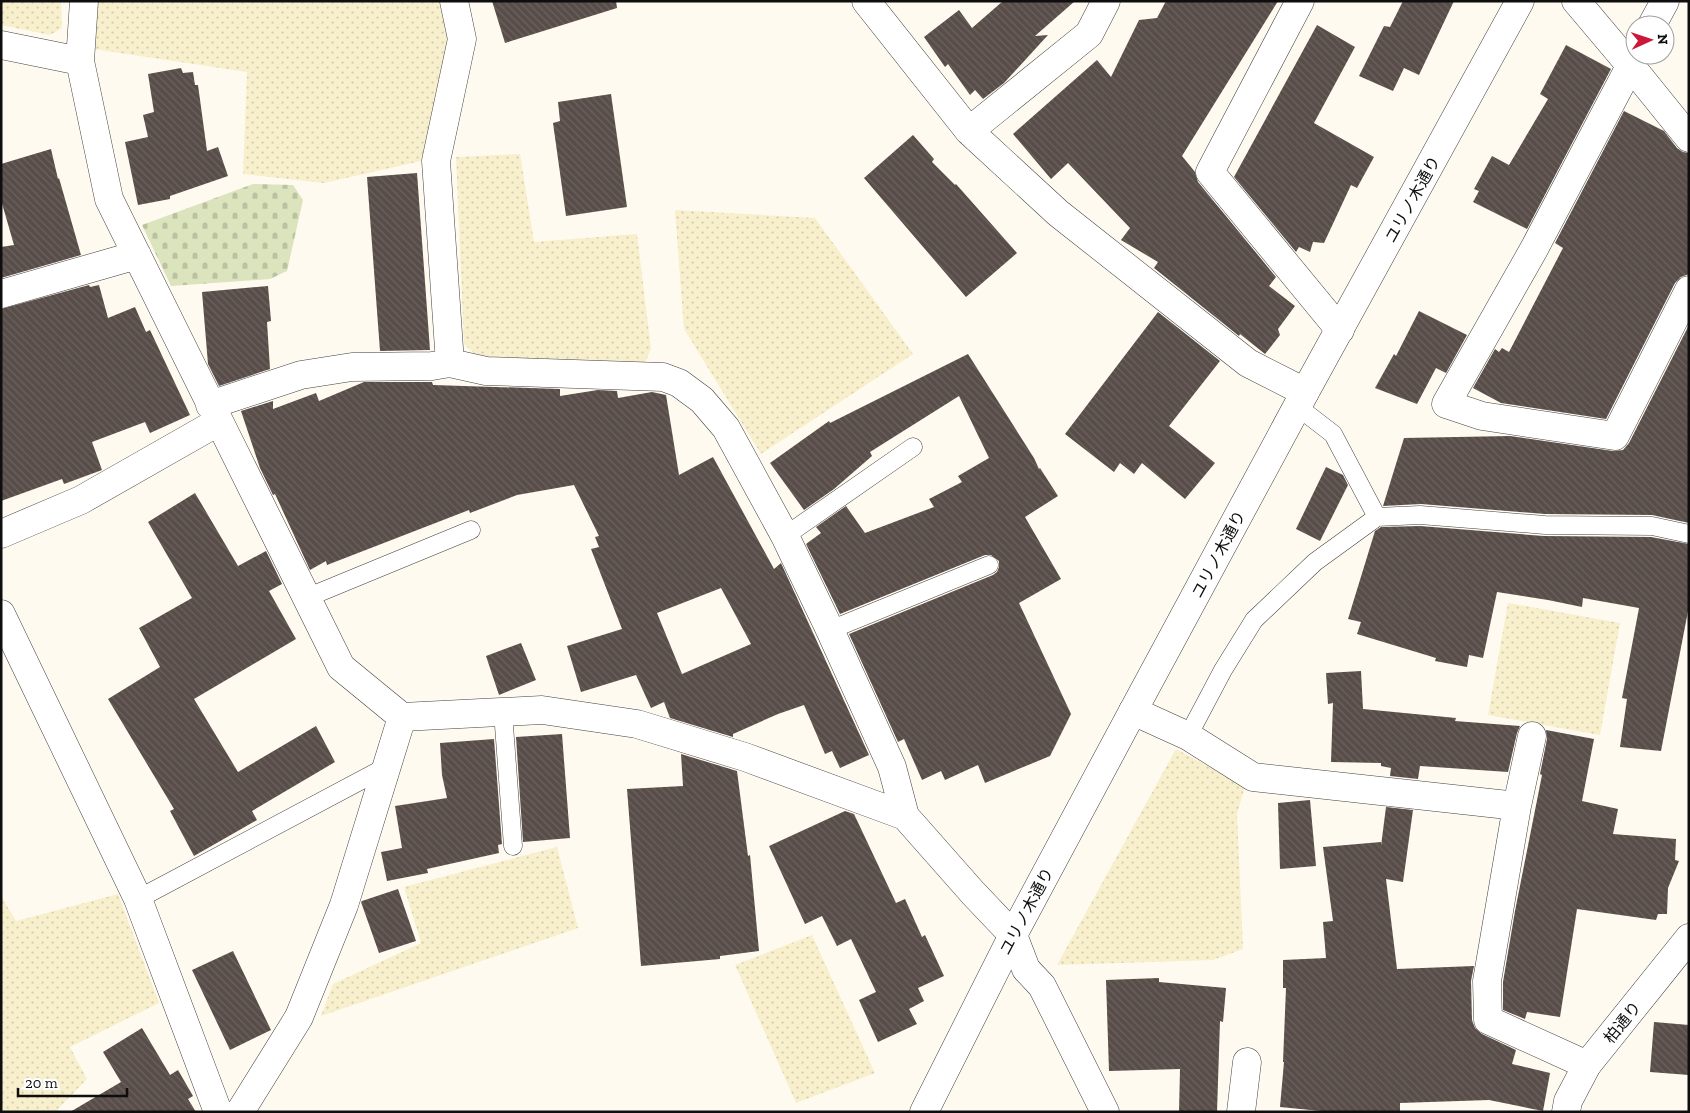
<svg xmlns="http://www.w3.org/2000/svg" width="1690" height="1113" viewBox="0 0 1690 1113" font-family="'Zilla Slab','Noto Sans JP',serif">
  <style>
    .farmland { fill: url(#farmland-dots) }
    .cemetery { fill: url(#cemetery-stones) }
    .building { fill: url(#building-back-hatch); fill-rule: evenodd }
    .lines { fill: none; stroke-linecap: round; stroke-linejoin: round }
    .service-casing { stroke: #414141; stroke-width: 19 }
    .minor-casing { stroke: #414141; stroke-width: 29 }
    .tertiary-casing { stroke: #414141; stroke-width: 29 }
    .service { stroke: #fff; stroke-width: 18 }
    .minor { stroke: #fff; stroke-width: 28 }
    .tertiary { stroke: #fff; stroke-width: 28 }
    .labels { text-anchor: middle; stroke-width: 5; stroke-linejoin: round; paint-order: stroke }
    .street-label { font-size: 16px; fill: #0e0e0e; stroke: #fff }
  </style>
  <defs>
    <pattern id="farmland-dots" width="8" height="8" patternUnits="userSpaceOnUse" patternTransform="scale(1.25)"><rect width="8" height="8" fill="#f8efcc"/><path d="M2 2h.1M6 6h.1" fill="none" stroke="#d3ccae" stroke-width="1.8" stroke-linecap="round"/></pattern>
    <pattern id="cemetery-stones" width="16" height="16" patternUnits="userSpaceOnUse" patternTransform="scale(1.25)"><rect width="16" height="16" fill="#dce4bd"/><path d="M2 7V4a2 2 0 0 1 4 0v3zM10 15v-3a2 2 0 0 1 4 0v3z" fill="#bcc2a1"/></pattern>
    <pattern id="building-back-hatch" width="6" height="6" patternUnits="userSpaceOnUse" patternTransform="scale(1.25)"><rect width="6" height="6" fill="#584d49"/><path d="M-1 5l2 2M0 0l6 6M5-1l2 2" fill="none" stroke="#6b625f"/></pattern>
  </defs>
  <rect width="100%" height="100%" fill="#fffaef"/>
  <path class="farmland" d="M 1,1 L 61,1 L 62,28 L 50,35 L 1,25 Z
    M 98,1 L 444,1 L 453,45 L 421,161 L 324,183 L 243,174 L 247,72 L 93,49 Z
    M 520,154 L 534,242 L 637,234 L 651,349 L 643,367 L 481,360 L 464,344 L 456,157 Z
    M 675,210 L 815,218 L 913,354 L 761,454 L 684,329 Z
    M 1508,603 L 1620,623 L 1600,735 L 1488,715 Z
    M 1176,749 L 1245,786 L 1237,814 L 1243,949 L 1213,960 L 1057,965 Z
    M 557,847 L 578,928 L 321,1016 L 333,984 L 421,943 L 404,887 Z
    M 118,894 L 159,1003 L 70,1047 L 87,1079 L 55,1112 L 1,1112 L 1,896 L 16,921 Z
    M 812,935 L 875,1073 L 796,1103 L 735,965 Z"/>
  <path class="cemetery" d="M 253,184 L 293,185 L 303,200 L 287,271 L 270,279 L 171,286 L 142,225 Z"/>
  <path class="building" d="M 492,1 L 616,1 L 617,8 L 505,43 Z
    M 1003,1 L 1075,1 L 1035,36 L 1048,35 L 1004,83 L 983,99 L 975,90 L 970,95 L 948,64 L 945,67 L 924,37 L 959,10 L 972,28 Z
    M 1166,1 L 1278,1 L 1182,156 L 1195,172 L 1198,182 L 1276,277 L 1269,286 L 1295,306 L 1278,329 L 1280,335 L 1265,354 L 1240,334 L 1239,336 L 1154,268 L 1158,262 L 1121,240 L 1130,228 L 1068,163 L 1051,179 L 1013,134 L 1097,60 L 1111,77 L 1139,20 L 1157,18 Z
    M 1403,1 L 1454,1 L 1419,75 L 1404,68 L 1393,91 L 1359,76 L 1384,26 L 1390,27 Z
    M 1317,25 L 1355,47 L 1314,123 L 1374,157 L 1357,188 L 1351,185 L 1324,243 L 1313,242 L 1310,252 L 1299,247 L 1296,252 L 1234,177 Z
    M 1566,45 L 1611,69 L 1527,229 L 1473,202 L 1479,191 L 1474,189 L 1492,156 L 1509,165 L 1548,99 L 1540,94 Z
    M 181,68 L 183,73 L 193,72 L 195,85 L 198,85 L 207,151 L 218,147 L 228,176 L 170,196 L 170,199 L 138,205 L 125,142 L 148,137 L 143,115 L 154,112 L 148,74 Z
    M 611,94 L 627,207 L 566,216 L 553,123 L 560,121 L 558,102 Z
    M 1624,111 L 1664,131 L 1677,148 L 1683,152 L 1689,153 L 1689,274 L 1681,277 L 1675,283 L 1606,419 L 1501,403 L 1473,388 L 1495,349 L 1499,352 L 1502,348 L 1509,352 L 1563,248 L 1555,243 Z
    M 913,135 L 934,159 L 932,162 L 955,185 L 956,184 L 1017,253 L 966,297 L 864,178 Z
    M 51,149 L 58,179 L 59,178 L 81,255 L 1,278 L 1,247 L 14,245 L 1,200 L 1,164 Z
    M 417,173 L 430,350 L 380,351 L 367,177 Z
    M 89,285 L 90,287 L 99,285 L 108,318 L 135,307 L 146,332 L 150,330 L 190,415 L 150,433 L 145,422 L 92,442 L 102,470 L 64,484 L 62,479 L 1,501 L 1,309 Z
    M 268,286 L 271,321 L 267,322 L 270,369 L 219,386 L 208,364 L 202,292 Z
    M 1419,311 L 1467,335 L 1446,373 L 1436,368 L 1417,404 L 1375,388 L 1394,354 L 1396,356 Z
    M 1158,312 L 1220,361 L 1169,426 L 1215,463 L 1185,499 L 1142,463 L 1134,474 L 1120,463 L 1114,472 L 1065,434 Z
    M 1689,325 L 1689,523 L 1652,515 L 1545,514 L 1421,504 L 1383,506 L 1404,438 L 1510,436 L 1613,451 L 1623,450 L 1629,443 Z
    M 968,354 L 1034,458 L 1039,469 L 1040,468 L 1058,496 L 1025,517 L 1061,579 L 1019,603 L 1071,714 L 1050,756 L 985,783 L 978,765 L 945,780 L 941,771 L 922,780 L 904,739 L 898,742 L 849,634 L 993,575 L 997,572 L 999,567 L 999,561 L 991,555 L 985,555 L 840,614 L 806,544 L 821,533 L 816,527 L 846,506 L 865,533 L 934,507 L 929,499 L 962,482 L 958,476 L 989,458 L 959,396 L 870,452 L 872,456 L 834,489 L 804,510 L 770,463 L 829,421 L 830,423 Z
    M 364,382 L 432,382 L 433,385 L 560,389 L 560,396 L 598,390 L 617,391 L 618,398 L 652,392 L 666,395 L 679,475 L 713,457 L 774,569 L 781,563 L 869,755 L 840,768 L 832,751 L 825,754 L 804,705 L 778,714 L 733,734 L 733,737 L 670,718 L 664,702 L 651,708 L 636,675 L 581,692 L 567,646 L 622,629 L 591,549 L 599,547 L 595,537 L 599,536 L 574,485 L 517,495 L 470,513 L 469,510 L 327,565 L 326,561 L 310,570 L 275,494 L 273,495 L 260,468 L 241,411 L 273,401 L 273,409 L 316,393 L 319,401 ZM 721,588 L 751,644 L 682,674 L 657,613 Z
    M 1326,467 L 1343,475 L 1348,485 L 1320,541 L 1296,529 Z
    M 195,493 L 238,566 L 266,551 L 282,584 L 269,591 L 296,639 L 194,699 L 238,772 L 316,726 L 335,762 L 252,811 L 257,820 L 194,856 L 170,811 L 174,809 L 108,699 L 160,667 L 139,628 L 192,598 L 148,522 Z
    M 1420,526 L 1544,536 L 1651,537 L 1689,544 L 1689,606 L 1661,751 L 1620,747 L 1627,699 L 1622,698 L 1639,608 L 1583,598 L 1582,607 L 1548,600 L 1497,592 L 1483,658 L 1469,655 L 1467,667 L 1435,661 L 1436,658 L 1357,634 L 1361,622 L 1348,619 L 1375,531 L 1381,527 Z
    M 521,643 L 536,680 L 499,695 L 486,656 Z
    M 1361,671 L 1363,709 L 1456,718 L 1455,721 L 1520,726 L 1517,733 L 1508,772 L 1420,766 L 1418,779 L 1390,776 L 1391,768 L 1381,766 L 1381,763 L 1331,762 L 1333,703 L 1328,704 L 1326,673 Z
    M 1546,730 L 1594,739 L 1582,801 L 1618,809 L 1613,834 L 1676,839 L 1675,860 L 1679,861 L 1668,888 L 1667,914 L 1658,914 L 1656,920 L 1577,909 L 1560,1017 L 1527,1012 L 1525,1019 L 1503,1010 L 1503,982 L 1515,911 L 1542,775 L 1540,774 L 1547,739 Z
    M 562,734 L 570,838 L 523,842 L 516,737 Z
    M 494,739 L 502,844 L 498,845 L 499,853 L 427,869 L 428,873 L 387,881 L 381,852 L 402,848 L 395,806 L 447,798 L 442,775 L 440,743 Z
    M 681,754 L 737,771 L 748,856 L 750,855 L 759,951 L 720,956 L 720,959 L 641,966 L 627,789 L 683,786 Z
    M 1310,800 L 1316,866 L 1280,869 L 1278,803 Z
    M 1386,807 L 1413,810 L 1403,882 L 1386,879 L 1397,969 L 1474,966 L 1471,981 L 1472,1020 L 1475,1028 L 1482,1034 L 1516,1050 L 1512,1064 L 1550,1073 L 1543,1111 L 1489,1100 L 1400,1103 L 1400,1112 L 1331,1112 L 1280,1107 L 1284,1062 L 1283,1062 L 1286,988 L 1283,988 L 1283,960 L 1326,958 L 1323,922 L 1333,921 L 1323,847 L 1381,842 L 1381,846 Z
    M 845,811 L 854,814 L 896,903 L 905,899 L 922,937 L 925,935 L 944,976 L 918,988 L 924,1001 L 909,1009 L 917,1024 L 878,1042 L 859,1000 L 876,992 L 851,939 L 837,946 L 822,916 L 805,924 L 769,846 Z
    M 398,889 L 416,941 L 379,953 L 361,902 L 362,901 Z
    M 233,951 L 271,1030 L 230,1050 L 192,970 Z
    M 1159,978 L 1159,982 L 1226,988 L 1223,1022 L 1220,1021 L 1217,1112 L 1179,1112 L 1180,1069 L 1109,1071 L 1106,980 Z
    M 1654,1022 L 1689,1025 L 1689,1075 L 1650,1072 Z
    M 142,1028 L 170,1075 L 178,1070 L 193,1096 L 188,1099 L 196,1112 L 70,1112 L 121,1082 L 103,1052 Z"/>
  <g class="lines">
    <g class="service-casing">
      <path id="service" d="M 1298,407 L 1333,434 L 1377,517
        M 785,536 L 913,447
        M 306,598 L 471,530
        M 830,630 L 989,565
        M 503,712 L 513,846
        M 1188,736 L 1223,670 L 1254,620 L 1315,562 L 1377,517 L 1420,515 L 1545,525 L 1652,526 L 1689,534
        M 138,899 L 386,767"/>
    </g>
    <g class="minor-casing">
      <path id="minor" d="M 84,1 L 80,61 L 109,199 L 341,667 L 402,717 L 542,710 L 637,724 L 745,757 L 905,816 L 973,893 L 1013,935 L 1026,969 L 1042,986 L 1105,1112
        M 866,1 L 969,131 L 1058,213 L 1248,363 L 1305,392
        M 1300,1 L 1210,172 L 1340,330
        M 1576,1 L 1630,65 L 1689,138
        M 1652,25 L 1665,1
        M 1,45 L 80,61
        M 1636,55 L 1534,249 L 1446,404 L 1482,416 L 1615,436 L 1689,290
        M 969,131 L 1089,34 L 1106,1
        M 1,294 L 137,255
        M 450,363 L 436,161 L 462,39 L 454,1
        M 210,405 L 301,375 L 352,367 L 432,366 L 450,363 L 486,371 L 663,377 L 679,383 L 702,400 L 726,428 L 785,536 L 830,630 L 892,767 L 905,816
        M 1,534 L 81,500 L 218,422
        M 1,614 L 138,899 L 218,1112
        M 1133,711 L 1188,736 L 1253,777 L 1517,806 L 1532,736
        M 1517,806 L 1487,981 L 1488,1020 L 1587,1065
        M 240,1112 L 299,1017 L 344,905 L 402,717
        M 1241,1112 L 1247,1062"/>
    </g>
    <g class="tertiary-casing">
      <path id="tertiary" d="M 924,1112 L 1013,935 L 1133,711 L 1305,392 L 1520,1
        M 1566,1112 L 1568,1101 L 1587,1065 L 1689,938"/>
    </g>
    <use href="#service" class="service"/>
    <use href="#minor" class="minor"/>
    <use href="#tertiary" class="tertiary"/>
  </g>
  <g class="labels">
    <g class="street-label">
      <text transform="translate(1412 199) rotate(-61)" y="6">ユリノ木通り</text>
      <text transform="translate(1218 554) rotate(-62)" y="6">ユリノ木通り</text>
      <text transform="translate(1026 911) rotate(-62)" y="6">ユリノ木通り</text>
      <text transform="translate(1622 1022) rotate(-51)" y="6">柏通り</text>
    </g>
  </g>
  <rect width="1690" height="1113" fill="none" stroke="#0e0e0e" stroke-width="5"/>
  <g transform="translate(1650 40) rotate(87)"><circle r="24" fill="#ffffff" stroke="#9f9f9f"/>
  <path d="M0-4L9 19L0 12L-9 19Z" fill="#cc1838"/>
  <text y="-8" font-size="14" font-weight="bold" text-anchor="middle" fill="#0e0e0e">N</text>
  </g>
  <path d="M18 1088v8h109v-8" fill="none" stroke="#0e0e0e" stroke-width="2.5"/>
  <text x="25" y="1088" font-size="15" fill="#0e0e0e" stroke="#ffffff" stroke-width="4" paint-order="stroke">20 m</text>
</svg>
